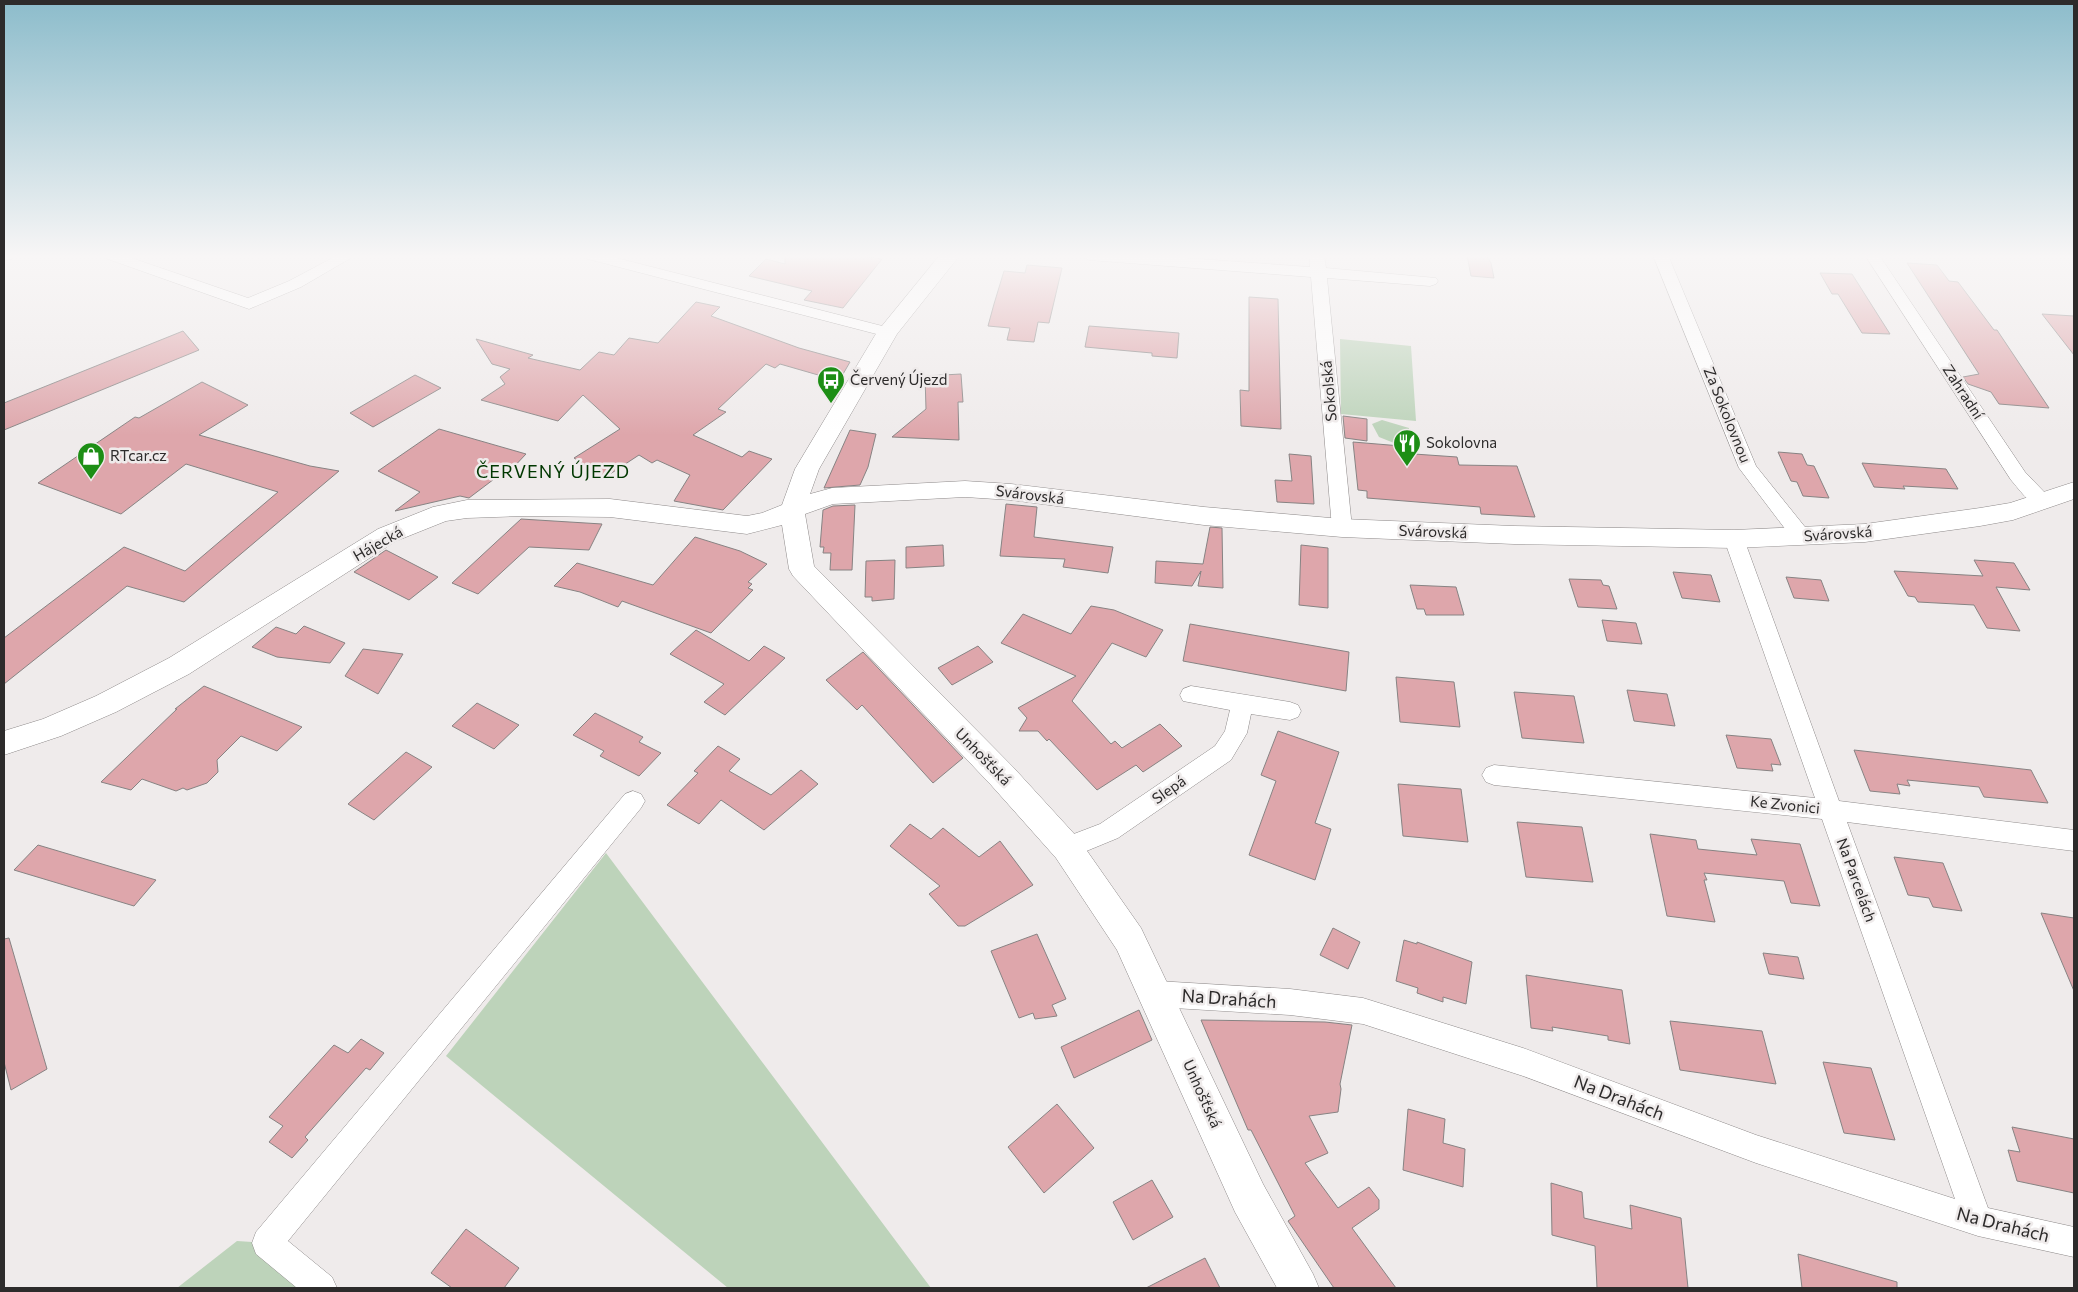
<svg xmlns="http://www.w3.org/2000/svg" width="2078" height="1292" viewBox="0 0 2078 1292" font-family="Commissioner,sans-serif">
  <style>
    .green { fill: #bdd3ba }
    .building { fill: #dea6ab; stroke: #878383 }
    .lines { fill: none; stroke-linecap: round; stroke-linejoin: round }
    .street-casing { stroke: #8e8a8a; stroke-width: 1 }
    .secondary-casing { stroke: #8e8a8a; stroke-width: 1 }
    .street { fill: #fff; fill-rule: evenodd }
    .secondary { fill: #fff; fill-rule: evenodd }
    .labels { text-anchor: middle; stroke-width: 5; stroke-linejoin: round; paint-order: stroke }
    .poi-label { font-size: 15px; fill: #2d2b2b; stroke: #efebeb; text-anchor: start }
    .street-label { font-size: 15px; fill: #2d2b2b; stroke: #efebeb }
    .quarter-label { font-size: 18px; letter-spacing: 1px; fill: #003700; stroke: #efebeb }
    .near-street-label { font-size: 18px; fill: #2d2b2b; stroke: #efebeb }
  </style>
  <rect width="100%" height="100%" fill="#efebeb"/>
  <path class="green" d="M 1340,339 L 1411,346 L 1416,421 L 1341,414 Z
    M 1382,420 L 1409,428 L 1408,437 L 1399,445 L 1379,437 L 1372,424 Z
    M 606,853 L 931,1288 L 728,1288 L 446,1056 Z
    M 237,1241 L 267,1243 L 321,1288 L 177,1288 Z"/>
  <path class="building" d="M 785,255 L 857,255 L 882,259 L 843,308 L 804,300 L 812,291 L 749,276 L 766,259 L 785,264 Z
    M 1467,255 L 1486,255 L 1491,263 L 1494,278 L 1471,276 Z
    M 1907,263 L 1937,265 L 1949,281 L 1958,282 L 1994,330 L 1997,330 L 2049,408 L 1999,404 L 1991,392 L 1968,384 L 1963,377 L 1979,374 Z
    M 1027,265 L 1062,268 L 1049,323 L 1038,322 L 1034,342 L 1007,340 L 1010,328 L 988,326 L 994,304 L 1004,271 L 1025,273 Z
    M 1820,273 L 1852,274 L 1890,334 L 1862,333 L 1838,294 L 1832,294 Z
    M 1249,297 L 1278,299 L 1281,429 L 1241,426 L 1240,390 L 1249,391 Z
    M 696,302 L 720,307 L 711,316 L 799,348 L 850,362 L 839,381 L 780,364 L 775,368 L 766,364 L 718,409 L 726,412 L 693,435 L 742,457 L 749,451 L 772,459 L 723,510 L 674,501 L 690,475 L 657,460 L 652,463 L 639,455 L 604,478 L 574,458 L 620,429 L 583,395 L 558,421 L 481,400 L 505,384 L 500,377 L 510,369 L 492,364 L 476,339 L 533,355 L 528,358 L 580,370 L 599,352 L 614,355 L 629,338 L 658,343 Z
    M 2042,314 L 2074,316 L 2074,355 Z
    M 1089,326 L 1179,333 L 1177,358 L 1152,356 L 1152,353 L 1085,347 Z
    M 183,331 L 199,350 L 4,430 L 4,403 Z
    M 961,374 L 963,402 L 958,402 L 959,440 L 892,437 L 926,409 L 925,376 Z
    M 415,375 L 441,388 L 373,427 L 350,413 Z
    M 202,382 L 248,405 L 199,435 L 310,466 L 339,471 L 184,602 L 127,586 L 4,684 L 4,638 L 124,547 L 185,571 L 278,492 L 186,464 L 121,514 L 38,483 L 135,417 L 139,418 Z
    M 1343,416 L 1367,419 L 1367,441 L 1345,438 Z
    M 439,429 L 526,454 L 510,471 L 506,470 L 469,498 L 460,496 L 395,511 L 420,492 L 378,471 Z
    M 850,430 L 876,434 L 868,467 L 860,485 L 824,488 Z
    M 1353,442 L 1413,447 L 1414,454 L 1457,457 L 1459,465 L 1517,466 L 1535,517 L 1481,514 L 1480,507 L 1367,498 L 1367,491 L 1358,490 Z
    M 1778,452 L 1802,454 L 1807,465 L 1814,466 L 1829,498 L 1803,496 L 1797,482 L 1791,481 Z
    M 1289,454 L 1311,456 L 1314,504 L 1277,502 L 1275,480 L 1292,481 Z
    M 1862,463 L 1946,469 L 1958,489 L 1903,486 L 1905,489 L 1874,487 Z
    M 1006,504 L 1037,507 L 1034,537 L 1113,547 L 1108,573 L 1063,567 L 1065,559 L 1000,556 Z
    M 855,505 L 852,570 L 830,570 L 831,553 L 823,553 L 824,547 L 820,547 L 823,510 L 833,506 Z
    M 521,519 L 602,524 L 589,550 L 529,547 L 478,594 L 452,583 Z
    M 1210,527 L 1222,528 L 1223,588 L 1198,586 L 1201,571 L 1192,586 L 1155,583 L 1156,561 L 1203,564 Z
    M 695,537 L 740,551 L 767,564 L 748,582 L 752,584 L 748,588 L 753,590 L 711,633 L 622,601 L 618,607 L 580,592 L 554,586 L 577,563 L 653,585 Z
    M 943,545 L 944,566 L 906,568 L 906,547 Z
    M 1301,545 L 1328,548 L 1328,608 L 1299,605 Z
    M 386,550 L 438,577 L 409,600 L 354,572 Z
    M 895,560 L 894,599 L 872,601 L 872,597 L 865,597 L 866,561 Z
    M 1974,560 L 2014,563 L 2030,590 L 1996,587 L 2020,631 L 1987,628 L 1974,605 L 1918,602 L 1915,597 L 1908,596 L 1894,571 L 1983,576 Z
    M 1673,572 L 1711,575 L 1720,602 L 1682,598 Z
    M 1786,577 L 1821,580 L 1829,601 L 1794,598 Z
    M 1569,579 L 1601,580 L 1603,585 L 1609,586 L 1617,609 L 1578,607 Z
    M 1410,585 L 1456,587 L 1464,615 L 1426,615 L 1424,609 L 1417,609 Z
    M 1091,606 L 1114,610 L 1163,630 L 1146,657 L 1112,643 L 1072,701 L 1111,744 L 1115,741 L 1122,748 L 1160,724 L 1182,746 L 1143,772 L 1136,765 L 1097,790 L 1049,739 L 1047,741 L 1038,731 L 1019,731 L 1027,718 L 1018,708 L 1076,676 L 1001,643 L 1023,614 L 1071,634 Z
    M 1602,620 L 1636,623 L 1642,644 L 1607,641 Z
    M 1190,624 L 1349,652 L 1346,691 L 1183,661 Z
    M 304,626 L 345,643 L 330,663 L 277,657 L 252,647 L 276,627 L 296,634 Z
    M 696,630 L 749,661 L 764,646 L 785,658 L 725,715 L 704,702 L 724,684 L 670,654 Z
    M 978,646 L 993,662 L 952,685 L 938,668 Z
    M 363,649 L 403,654 L 378,694 L 345,676 Z
    M 863,652 L 963,758 L 933,783 L 862,705 L 857,710 L 826,680 Z
    M 1396,677 L 1454,682 L 1460,727 L 1400,722 Z
    M 204,686 L 302,727 L 277,751 L 241,736 L 217,760 L 218,772 L 207,783 L 187,790 L 183,788 L 176,791 L 142,779 L 131,790 L 101,782 L 177,709 L 175,709 Z
    M 1627,690 L 1667,694 L 1675,726 L 1634,721 Z
    M 1514,692 L 1574,696 L 1584,743 L 1522,738 Z
    M 477,703 L 519,725 L 494,749 L 452,726 Z
    M 595,713 L 643,737 L 639,742 L 661,753 L 639,776 L 600,756 L 604,751 L 573,735 Z
    M 1278,731 L 1339,752 L 1315,823 L 1331,829 L 1315,880 L 1249,855 L 1276,781 L 1261,775 Z
    M 1726,735 L 1771,739 L 1781,765 L 1771,764 L 1773,771 L 1737,768 Z
    M 718,746 L 740,759 L 729,771 L 771,795 L 801,770 L 818,784 L 764,830 L 721,800 L 699,824 L 667,805 L 698,773 L 694,771 Z
    M 1854,750 L 2031,770 L 2048,803 L 1984,797 L 1979,787 L 1907,780 L 1910,786 L 1897,784 L 1900,794 L 1870,791 Z
    M 406,752 L 432,767 L 374,820 L 348,804 Z
    M 1398,784 L 1461,789 L 1468,842 L 1403,836 Z
    M 1517,822 L 1582,827 L 1593,882 L 1526,877 Z
    M 910,824 L 931,839 L 943,828 L 979,857 L 1000,841 L 1033,885 L 965,926 L 958,926 L 929,894 L 940,886 L 890,846 Z
    M 1650,834 L 1696,840 L 1698,849 L 1757,855 L 1751,839 L 1800,844 L 1820,906 L 1791,903 L 1784,881 L 1704,873 L 1707,880 L 1704,880 L 1715,922 L 1667,916 Z
    M 38,845 L 156,880 L 134,906 L 14,870 Z
    M 1894,857 L 1943,863 L 1962,911 L 1933,907 L 1929,898 L 1908,895 Z
    M 2041,913 L 2074,918 L 2074,991 Z
    M 1333,928 L 1360,942 L 1348,969 L 1320,955 Z
    M 1037,934 L 1066,999 L 1052,1005 L 1057,1016 L 1035,1019 L 1033,1013 L 1019,1018 L 991,951 Z
    M 9,938 L 47,1069 L 11,1090 L 4,1062 L 4,939 Z
    M 1404,940 L 1417,944 L 1417,942 L 1472,962 L 1466,1004 L 1443,997 L 1443,1002 L 1417,993 L 1418,988 L 1396,981 Z
    M 1763,953 L 1798,957 L 1804,979 L 1769,974 Z
    M 1526,975 L 1622,990 L 1630,1044 L 1608,1040 L 1608,1036 L 1552,1027 L 1553,1031 L 1531,1028 Z
    M 1139,1010 L 1152,1040 L 1074,1078 L 1061,1047 Z
    M 1201,1020 L 1325,1022 L 1352,1025 L 1340,1084 L 1341,1089 L 1338,1112 L 1309,1116 L 1328,1153 L 1305,1163 L 1338,1208 L 1369,1187 L 1379,1200 L 1379,1209 L 1352,1228 L 1396,1288 L 1334,1288 L 1288,1221 L 1295,1216 L 1251,1130 L 1248,1130 Z
    M 1670,1021 L 1762,1031 L 1776,1084 L 1680,1070 Z
    M 361,1039 L 384,1053 L 370,1070 L 366,1068 L 305,1137 L 308,1140 L 292,1158 L 269,1142 L 283,1126 L 269,1117 L 334,1045 L 348,1053 Z
    M 1823,1062 L 1871,1068 L 1895,1140 L 1844,1133 Z
    M 1057,1104 L 1094,1148 L 1044,1193 L 1008,1147 Z
    M 1408,1109 L 1445,1119 L 1443,1143 L 1465,1149 L 1463,1187 L 1403,1170 Z
    M 2012,1127 L 2074,1139 L 2074,1193 L 2017,1181 L 2008,1150 L 2020,1152 Z
    M 1152,1180 L 1173,1217 L 1133,1240 L 1113,1202 Z
    M 1551,1183 L 1582,1192 L 1584,1218 L 1632,1229 L 1630,1205 L 1681,1218 L 1688,1288 L 1597,1288 L 1595,1246 L 1552,1235 Z
    M 466,1229 L 519,1268 L 504,1288 L 452,1288 L 431,1273 Z
    M 1798,1254 L 1897,1282 L 1897,1288 L 1802,1288 Z
    M 1205,1258 L 1220,1288 L 1146,1288 Z"/>
  <g class="lines">
    <g class="street-casing">
      <path id="street" d="M 4,255 L 17,255 L 14,258 L 4,261 Z
        M 102,255 L 123,255 L 248,298 L 289,281 L 338,255 L 356,255 L 301,287 L 249,309 L 105,258 Z
        M 581,255 L 605,255 L 894,329 L 896,332 L 888,337 L 584,258 Z
        M 1081,255 L 1143,255 L 1310,267 L 1310,255 L 1324,255 L 1326,268 L 1436,278 L 1438,281 L 1436,284 L 1430,286 L 1327,278 L 1352,528 L 1349,533 L 1342,535 L 1335,533 L 1332,528 L 1311,277 L 1089,260 Z
        M 1653,255 L 1668,255 L 1756,466 L 1809,532 L 1812,537 L 1809,542 L 1802,544 L 1795,542 L 1739,468 Z
        M 1865,255 L 1879,255 L 2025,472 L 2048,496 L 2051,501 L 2048,506 C 2032,510 2021,491 2011,480 Z
        M 1734,532 L 1741,534 L 1744,539 L 1839,801 L 2074,830 L 2074,851 L 1847,822 L 1988,1208 L 2074,1227 L 2074,1257 L 1978,1236 L 1756,1163 L 1523,1076 L 1363,1024 L 1290,1015 L 1157,1007 L 1148,1003 L 1144,994 L 1148,985 L 1157,981 L 1290,989 L 1363,998 L 1523,1048 L 1756,1135 L 1955,1199 L 1822,819 L 1494,785 L 1486,782 L 1482,775 L 1486,768 L 1494,765 L 1815,798 L 1724,539 L 1727,534 Z
        M 1191,686 L 1290,702 L 1298,705 L 1301,711 L 1298,717 L 1290,720 L 1251,714 L 1247,733 L 1231,760 L 1118,838 L 1067,859 L 1058,856 L 1055,848 L 1058,840 L 1100,824 L 1215,746 L 1225,731 L 1230,710 L 1183,701 L 1180,695 L 1183,689 Z
        M 633,791 L 641,794 L 645,801 L 641,808 L 288,1241 L 332,1277 L 337,1288 L 297,1288 L 256,1254 L 252,1243 L 256,1232 L 625,794 Z"/>
    </g>
    <g class="secondary-casing">
      <path id="secondary" d="M 940,255 L 960,255 L 897,334 L 819,469 L 810,494 L 832,488 L 965,481 L 1011,484 L 1204,507 L 1342,519 L 1514,526 L 1734,530 L 1865,524 L 1980,508 L 2010,503 L 2074,482 L 2074,499 L 2013,520 L 1980,526 L 1865,542 L 1734,548 L 1514,544 L 1342,537 L 1204,525 L 1011,500 L 965,497 L 833,504 L 805,514 L 814,566 L 1013,767 L 1078,838 L 1141,928 L 1263,1184 L 1313,1274 L 1319,1288 L 1277,1288 L 1235,1212 L 1117,950 L 1056,858 L 991,785 L 793,576 L 789,569 L 782,525 L 747,534 L 610,517 L 524,516 L 467,518 L 446,521 L 396,541 L 189,674 L 116,712 L 61,736 L 4,755 L 4,731 L 43,719 L 96,696 L 169,658 L 378,529 L 433,507 L 467,500 L 610,499 L 747,516 L 762,513 L 782,505 L 795,469 L 877,332 Z"/>
    </g>
    <use href="#street" class="street"/>
    <use href="#secondary" class="secondary"/>
  </g>
  <linearGradient id="sky" x2="0" y2="1"><stop stop-color="#8cbccb"/><stop offset="0.59" stop-color="#f8f6f6"/><stop offset="1" stop-color="#f8f6f6" stop-opacity="0"/></linearGradient>
  <rect width="2078" height="435" fill="url(#sky)"/>
  <defs>
    <g id="bus-pin" transform="scale(1.4375)"><path d="M0 17L-7.5 6A9.5 9.5 0 1 1 7.5 6Z" fill="#1d8e15" stroke="#efebeb"/><path d="M-5-6H5V4H4V6H2V4H-2V6H-4V4H-5ZM-3.5-4V0h7V-4ZM-3.5 1.2v1.5H-2V1.2ZM2 1.2v1.5H3.5V1.2Z" fill="#fff"/></g>
    <g id="restaurant-pin" transform="scale(1.4375)"><path d="M0 17L-7.5 6A9.5 9.5 0 1 1 7.5 6Z" fill="#1d8e15" stroke="#efebeb"/><path d="M-5-6h1v4h1v-4h1v4h1v-4h1v5L-1.5 .5V6h-2V.5L-5-1ZM5-6V6H3V1.5H1.5Q1.5-4 5-6Z" fill="#fff"/></g>
    <g id="shop-pin" transform="scale(1.4375)"><path d="M0 17L-7.5 6A9.5 9.5 0 1 1 7.5 6Z" fill="#1d8e15" stroke="#efebeb"/><path d="M-5-2.5h2.3a2.7 3.5 0 0 1 5.4 0H5L5.5 6h-11ZM-1.5-2.5h3a1.5 2.3 0 0 0-3 0Z" fill="#fff"/></g>
  </defs>
  <g fill-rule="evenodd">
    <use href="#bus-pin" x="831" y="380"/>
    <use href="#restaurant-pin" x="1407" y="443"/>
    <use href="#shop-pin" x="91" y="456"/>
  </g>
  <g class="labels">
    <g class="poi-label">
      <text x="850" y="385">Červený Újezd</text>
      <text x="1426" y="448">Sokolovna</text>
      <text x="110" y="461">RTcar.cz</text>
    </g>
    <g class="street-label">
      <text transform="translate(1329 391) rotate(-95)" y="5">Sokolská</text>
      <text transform="translate(1963 392) rotate(57)" y="5">Zahradní</text>
      <text transform="translate(1727 415) rotate(68)" y="5">Za Sokolovnou</text>
      <text transform="translate(1030 495) rotate(7)" y="5">Svárovská</text>
      <text transform="translate(1433 532) rotate(2)" y="5">Svárovská</text>
      <text transform="translate(1838 534) rotate(-4)" y="5">Svárovská</text>
      <text transform="translate(378 544) rotate(-30)" y="5">Hájecká</text>
      <text transform="translate(983 757) rotate(46)" y="5">Unhošťská</text>
      <text transform="translate(1169 790) rotate(-35)" y="5">Slepá</text>
      <text transform="translate(1785 805) rotate(6)" y="5">Ke Zvonici</text>
      <text transform="translate(1856 880) rotate(70)" y="5">Na Parcelách</text>
      <text transform="translate(1202 1094) rotate(66)" y="5">Unhošťská</text>
    </g>
    <g class="quarter-label">
      <text x="553" y="478">ČERVENÝ ÚJEZD</text>
    </g>
    <g class="near-street-label">
      <text transform="translate(1229 999) rotate(4)" y="6">Na Drahách</text>
      <text transform="translate(1619 1098) rotate(21)" y="6">Na Drahách</text>
      <text transform="translate(2003 1225) rotate(14)" y="6">Na Drahách</text>
    </g>
  </g>
  <rect width="2078" height="1292" fill="none" stroke="#2d2b2b" stroke-width="10"/>
</svg>
